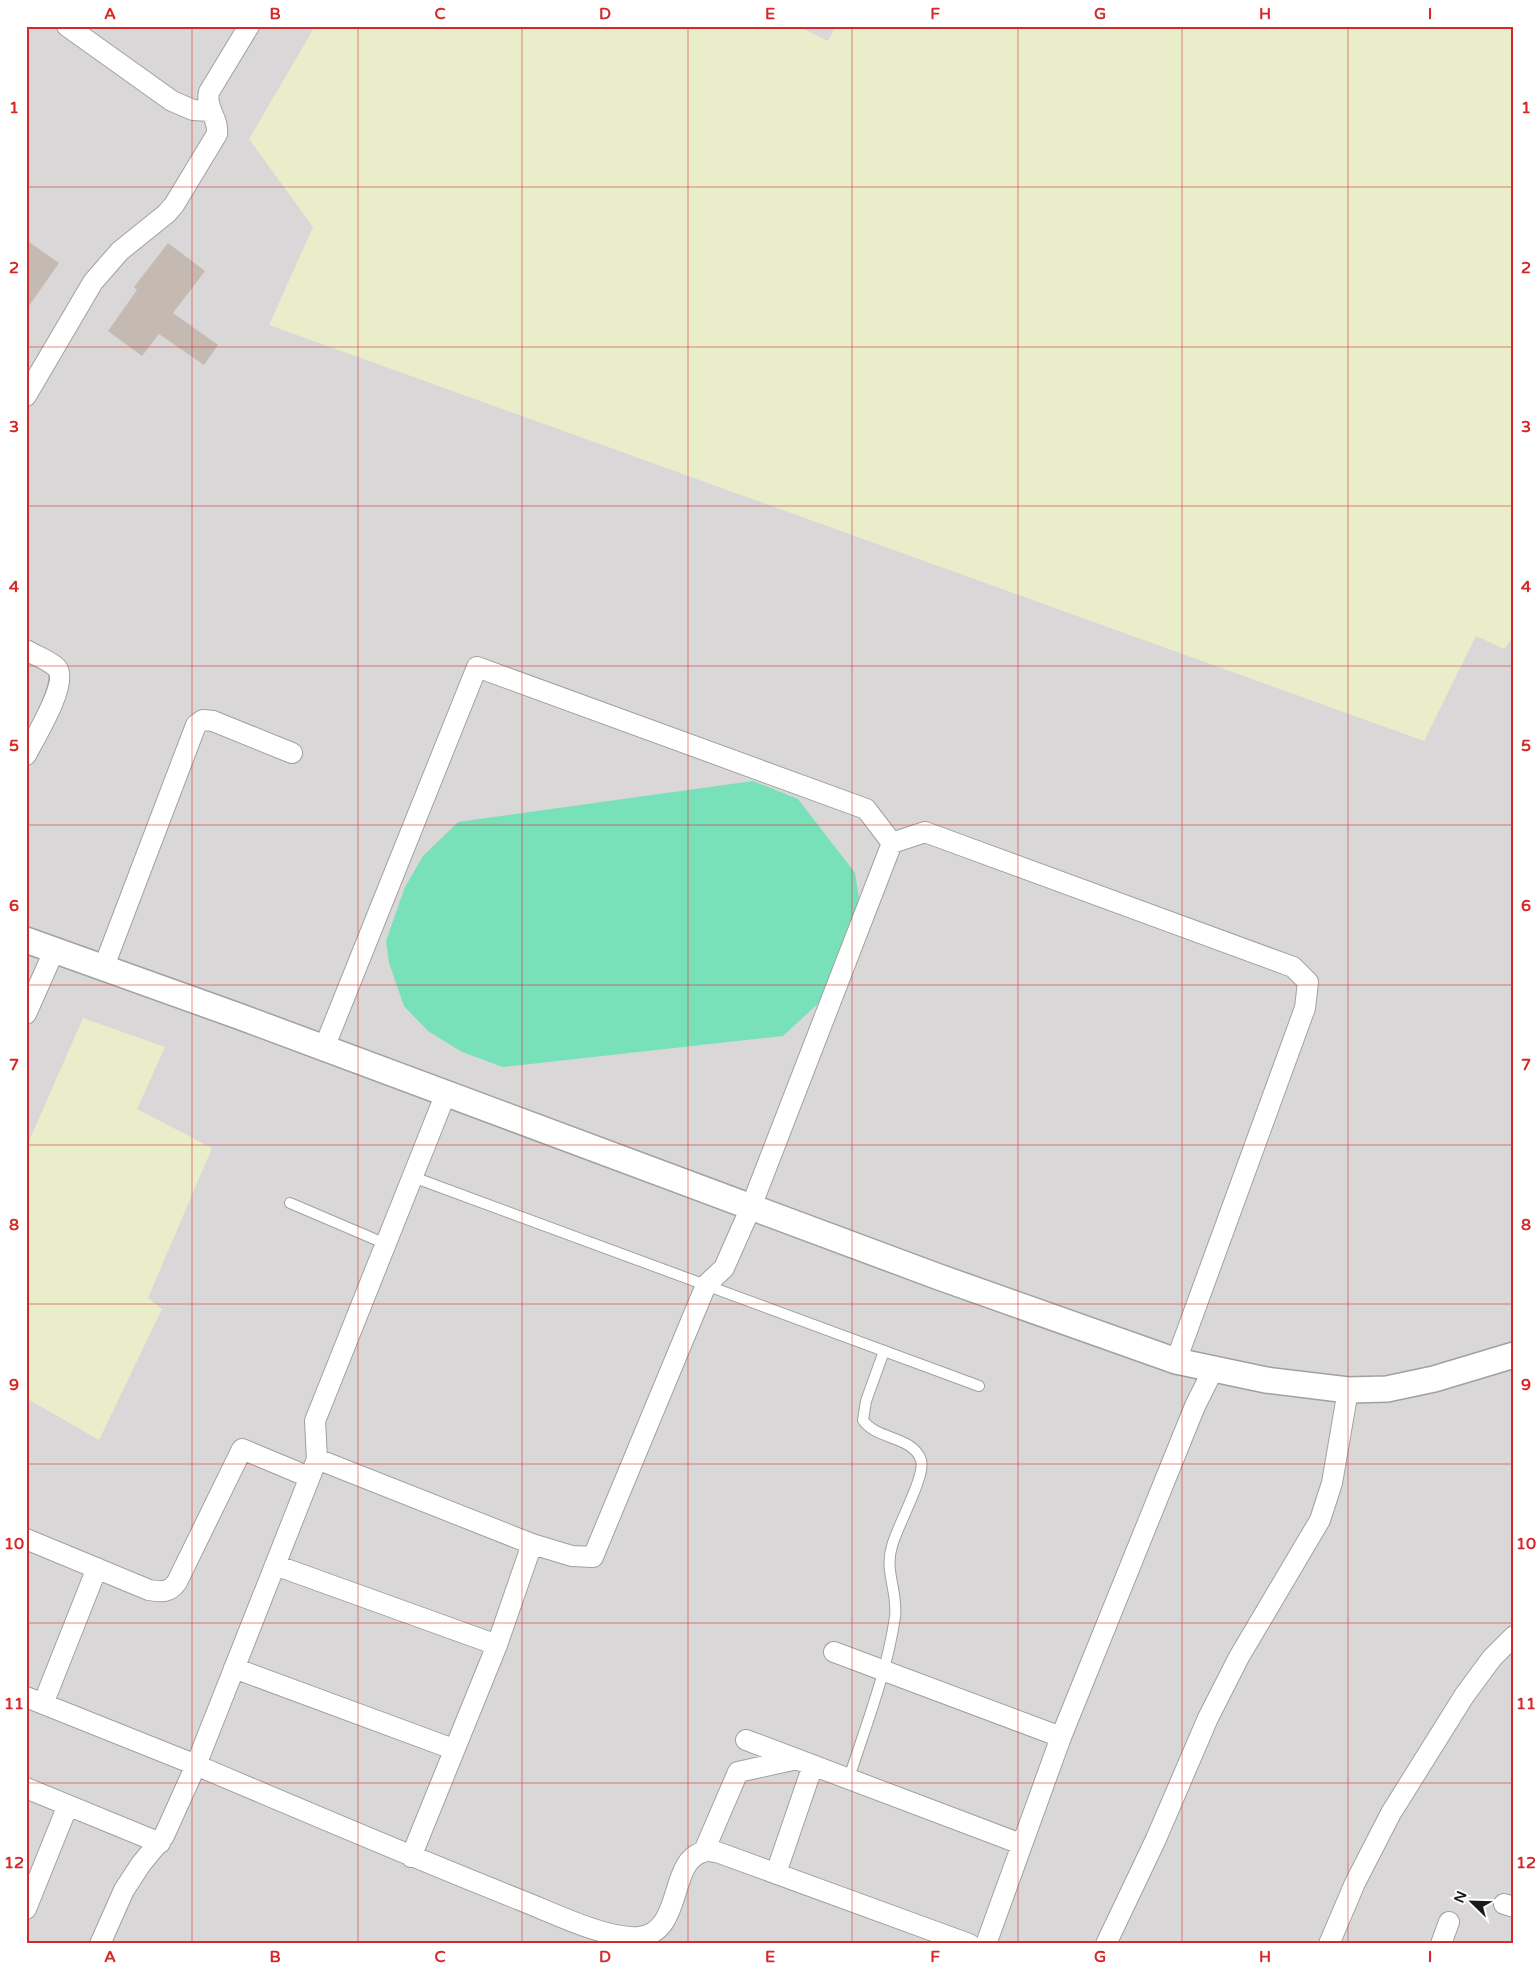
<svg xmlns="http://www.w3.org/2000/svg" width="1540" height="1970" viewBox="0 0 1540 1970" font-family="'Varela Round',sans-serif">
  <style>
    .residential { fill: #d9d7d7 }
    .farmland { fill: #eaedc9 }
    .pitch { fill: #78e1ba }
    .building { fill: #c4bab2 }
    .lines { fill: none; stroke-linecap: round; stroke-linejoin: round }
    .service-casing { stroke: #a1a1a1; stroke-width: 12 }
    .minor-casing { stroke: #a1a1a1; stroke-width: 22 }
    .tertiary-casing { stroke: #a1a1a1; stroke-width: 28 }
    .service { stroke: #fff; stroke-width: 10 }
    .minor { stroke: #fff; stroke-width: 20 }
    .tertiary { stroke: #fff; stroke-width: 25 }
    .grid { fill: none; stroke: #d62828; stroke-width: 1; stroke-opacity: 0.55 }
    .neatline { fill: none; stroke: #d62828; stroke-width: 2 }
    .grid-label { font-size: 16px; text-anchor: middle; font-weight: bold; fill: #d62828 }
  </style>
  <rect width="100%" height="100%" fill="#ede8df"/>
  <path class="residential" d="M 26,26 L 1514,26 L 1514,1944 L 26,1944 Z"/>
  <path class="farmland" d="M 315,26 L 798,26 L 828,41 L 836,26 L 1514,26 L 1514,636 L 1504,649 L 1476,636 L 1424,741 L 269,325 L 313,227 L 249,139 Z
    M 83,1018 L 165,1047 L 137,1109 L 212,1148 L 148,1298 L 162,1309 L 99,1440 L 26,1398 L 26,1148 Z"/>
  <path class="pitch" d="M 753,781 L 798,799 L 855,873 L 861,911 L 823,999 L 783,1036 L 503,1067 L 462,1052 L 428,1031 L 404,1006 L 389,963 L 386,941 L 405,887 L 423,856 L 458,822 Z"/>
  <path class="building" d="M 26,240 L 59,263 L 26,310 Z
    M 168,243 L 205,271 L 173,313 L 218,345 L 204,365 L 159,334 L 142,356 L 108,331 L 137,290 L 134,287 Z"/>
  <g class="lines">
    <g class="service-casing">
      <path id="service" d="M 413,1177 L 979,1386
        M 290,1203 L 386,1244
        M 849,1778 C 866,1725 887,1672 895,1617 C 898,1590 884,1572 892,1546 C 897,1526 926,1476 921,1460 C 913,1436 876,1440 863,1420 L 866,1401 L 884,1351"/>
    </g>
    <g class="minor-casing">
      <path id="minor" d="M 67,26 L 172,101 L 193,110 L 210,111
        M 26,396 L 93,282 L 120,251 L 166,214 L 174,205 L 217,134 C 219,118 205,108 209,92 L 249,26
        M 26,650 C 36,656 49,660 57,668 C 69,683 34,739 26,755
        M 103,969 L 196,725 L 203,720 L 213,721 L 292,753
        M 26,1014 L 54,951
        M 324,1048 L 477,667 L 866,809 L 892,843
        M 446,1093 L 315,1421 L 317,1459 L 196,1765 C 304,1811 412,1857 520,1900 C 551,1912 607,1940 639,1937 C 684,1932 668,1861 703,1852 C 707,1850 713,1852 717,1852 L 969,1944
        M 317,1459 L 532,1544 L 572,1556 L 593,1557 L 706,1285 L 724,1268 L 751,1207 L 892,843 L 925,832 L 1293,967 L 1308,982 L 1305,1008 L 1176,1361
        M 26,1539 L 149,1590 C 162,1592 169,1593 177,1582 L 242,1449 L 309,1477
        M 275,1565 L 497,1645
        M 834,1652 L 1061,1737
        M 234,1668 L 453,1749
        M 26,1697 L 196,1765 L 164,1836 L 141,1864 L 124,1890 L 100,1944
        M 43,1704 L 97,1568
        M 746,1740 L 1021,1844
        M 26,1788 L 160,1843
        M 704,1851 L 738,1772 L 797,1759
        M 411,1857 L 497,1645 L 532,1544
        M 776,1873 L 813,1765
        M 1504,1904 L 1514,1907
        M 26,1909 L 68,1805
        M 986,1944 L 1061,1737 L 1195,1406 L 1213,1370
        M 1106,1944 L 1156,1839 L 1208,1718 L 1239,1657 L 1320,1520 L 1332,1483 L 1348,1390
        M 1329,1944 L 1355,1883 L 1391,1813 L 1464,1696 L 1492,1658 L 1514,1636
        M 1441,1944 L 1449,1922"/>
    </g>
    <g class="tertiary-casing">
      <path id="tertiary" d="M 26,940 L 241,1017 L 939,1277 L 1176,1361 L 1266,1380 L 1348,1390 L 1387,1389 L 1434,1379 L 1514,1355"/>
    </g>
    <use href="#service" class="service"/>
    <use href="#minor" class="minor"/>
    <use href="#tertiary" class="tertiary"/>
  </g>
  <path class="grid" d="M 192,26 L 192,1944M 358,26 L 358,1944M 522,26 L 522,1944M 688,26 L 688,1944M 852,26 L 852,1944M 1018,26 L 1018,1944M 1182,26 L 1182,1944M 1348,26 L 1348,1944M 26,187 L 1514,187M 26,347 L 1514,347M 26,506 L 1514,506M 26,666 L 1514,666M 26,825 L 1514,825M 26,985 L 1514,985M 26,1145 L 1514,1145M 26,1304 L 1514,1304M 26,1464 L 1514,1464M 26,1623 L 1514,1623M 26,1783 L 1514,1783"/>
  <rect width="1540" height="1970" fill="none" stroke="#ffffff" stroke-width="55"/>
  <g transform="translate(1472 1902) rotate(293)" stroke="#ffffff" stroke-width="4" paint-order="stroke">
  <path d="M0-4L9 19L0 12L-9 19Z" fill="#1a1a1a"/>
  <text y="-8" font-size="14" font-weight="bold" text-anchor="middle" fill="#1a1a1a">N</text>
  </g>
  <rect x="28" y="28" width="1484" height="1914" class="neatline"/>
  <g class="grid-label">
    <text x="110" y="19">A</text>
    <text x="275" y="19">B</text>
    <text x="440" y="19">C</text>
    <text x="605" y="19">D</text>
    <text x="770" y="19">E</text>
    <text x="935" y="19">F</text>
    <text x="1100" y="19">G</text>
    <text x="1265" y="19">H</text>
    <text x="1430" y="19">I</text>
    <text x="14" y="113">1</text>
    <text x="1526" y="113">1</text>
    <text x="14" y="273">2</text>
    <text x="1526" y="273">2</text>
    <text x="14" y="432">3</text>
    <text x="1526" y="432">3</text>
    <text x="14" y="592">4</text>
    <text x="1526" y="592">4</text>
    <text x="14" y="751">5</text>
    <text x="1526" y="751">5</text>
    <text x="14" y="911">6</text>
    <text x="1526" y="911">6</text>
    <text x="14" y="1070">7</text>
    <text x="1526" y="1070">7</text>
    <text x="14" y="1230">8</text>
    <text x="1526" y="1230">8</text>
    <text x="14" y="1390">9</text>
    <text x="1526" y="1390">9</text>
    <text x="14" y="1549">10</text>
    <text x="1526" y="1549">10</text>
    <text x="14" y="1709">11</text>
    <text x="1526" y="1709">11</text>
    <text x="14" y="1868">12</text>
    <text x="1526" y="1868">12</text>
    <text x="110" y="1962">A</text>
    <text x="275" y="1962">B</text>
    <text x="440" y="1962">C</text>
    <text x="605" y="1962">D</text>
    <text x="770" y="1962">E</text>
    <text x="935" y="1962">F</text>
    <text x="1100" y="1962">G</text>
    <text x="1265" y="1962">H</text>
    <text x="1430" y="1962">I</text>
  </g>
</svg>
